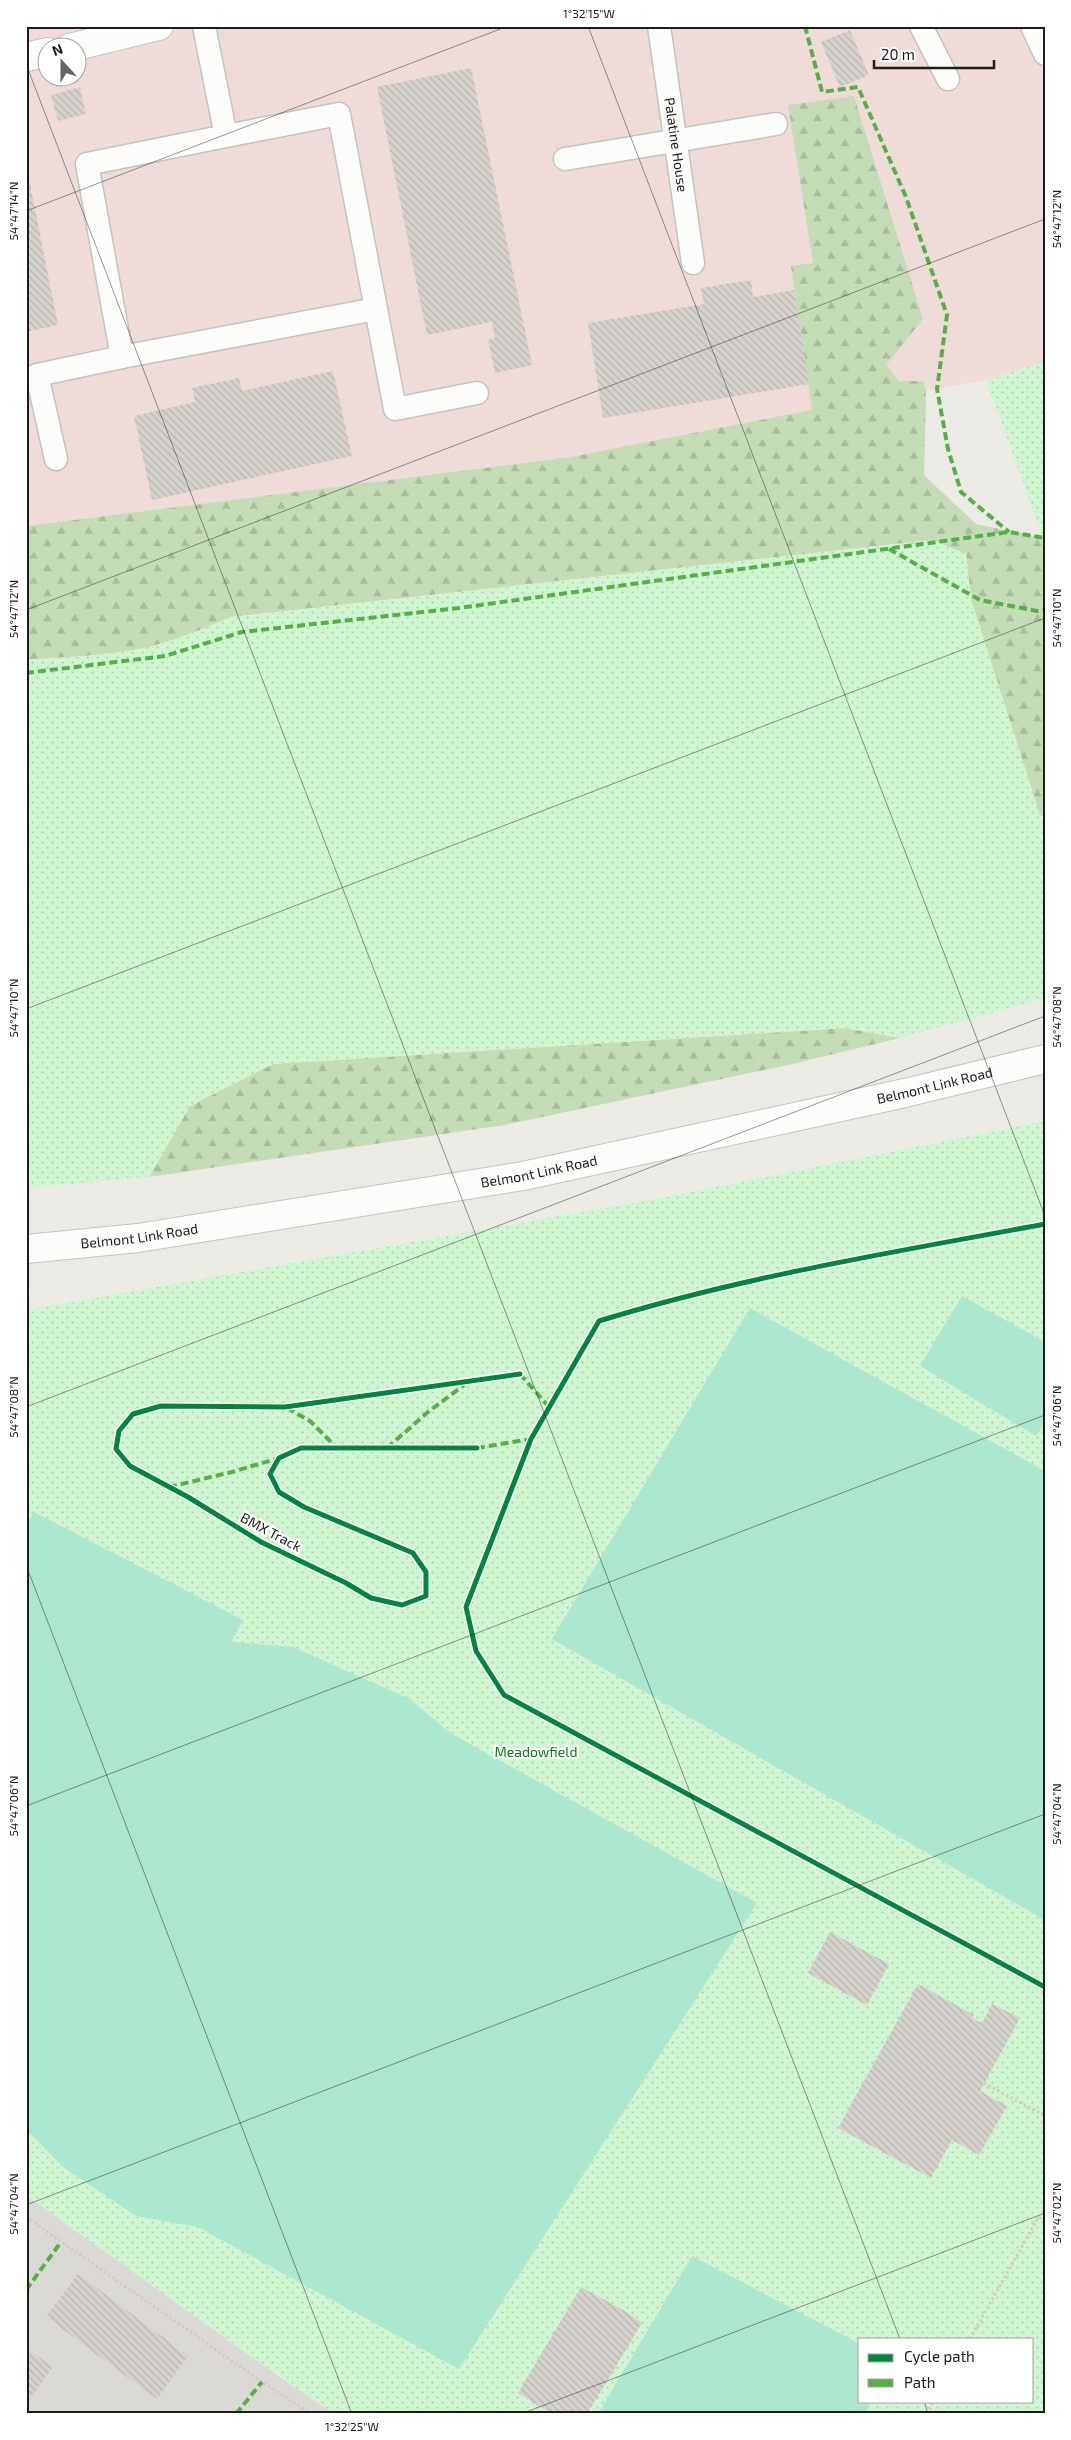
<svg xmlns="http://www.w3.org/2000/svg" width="1071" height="2440" viewBox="0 0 1071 2440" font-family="'Exo 2',sans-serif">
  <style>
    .residential { fill: #dad9d6 }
    .commercial { fill: #efdcd8; fill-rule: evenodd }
    .forest { fill: url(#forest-firs) }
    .park { fill: url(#park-dots); fill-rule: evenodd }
    .pitch { fill: #ace7cf }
    .building { fill: url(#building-back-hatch) }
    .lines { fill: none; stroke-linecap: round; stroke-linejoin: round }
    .service-casing { stroke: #c4c3c0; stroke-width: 25 }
    .minor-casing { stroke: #c4c3c0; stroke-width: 30 }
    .tertiary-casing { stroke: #c4c3c0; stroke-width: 30 }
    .path { stroke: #d7c8c3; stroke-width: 3; stroke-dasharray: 2.5 2.5; stroke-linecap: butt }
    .service { stroke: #fcfcfb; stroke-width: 22 }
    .minor { stroke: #fcfcfb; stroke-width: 28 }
    .tertiary { stroke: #fcfcfb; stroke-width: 28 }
    .quiet { stroke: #55b145; stroke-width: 4; stroke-dasharray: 8 4; stroke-linecap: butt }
    .cycleway-casing { stroke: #fff; stroke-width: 8 }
    .cycleway { stroke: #00873e; stroke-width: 5 }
    .ticks { fill: none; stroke: #1c1c1c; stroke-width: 1; stroke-opacity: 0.45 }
    .labels { text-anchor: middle; stroke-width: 4.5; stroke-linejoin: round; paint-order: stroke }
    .street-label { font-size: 14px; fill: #1c1c1c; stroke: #fff }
    .park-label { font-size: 14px; fill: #038211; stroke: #fff }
    .neatline { fill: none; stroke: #1c1c1c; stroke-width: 2 }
    .ticks-label { font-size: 12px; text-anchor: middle; fill: #1c1c1c }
  </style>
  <defs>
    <pattern id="forest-firs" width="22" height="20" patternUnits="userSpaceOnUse" patternTransform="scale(1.25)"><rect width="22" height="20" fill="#c4ddb7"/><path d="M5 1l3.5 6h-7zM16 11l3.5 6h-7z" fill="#a8bd9d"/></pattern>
    <pattern id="park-dots" width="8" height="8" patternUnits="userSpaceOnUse" patternTransform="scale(1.25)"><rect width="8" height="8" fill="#d0f5d1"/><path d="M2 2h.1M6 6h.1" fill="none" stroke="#b2d1b3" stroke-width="1.8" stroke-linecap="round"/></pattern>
    <pattern id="building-back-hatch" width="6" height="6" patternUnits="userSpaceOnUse" patternTransform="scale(1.25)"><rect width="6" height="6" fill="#d6d3cf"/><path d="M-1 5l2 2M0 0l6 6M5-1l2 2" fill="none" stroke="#b7b5b1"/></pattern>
  </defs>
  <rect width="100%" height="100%" fill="#eceae4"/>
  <path class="residential" d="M 26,2195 L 281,2378 L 335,2414 L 26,2414 Z"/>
  <path class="commercial" d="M 26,26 L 1045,26 L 1045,362 L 986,380 L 571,457 L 26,526 ZM 48,48 L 78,48 L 78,78 L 48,78 Z"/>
  <path class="forest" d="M 854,96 L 923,319 L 886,365 L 899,381 L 923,381 L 926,391 L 924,475 L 976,524 L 1044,538 L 1045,818 L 1039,814 L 971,599 L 966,554 L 932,540 L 231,617 C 203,629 174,641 144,648 C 106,656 65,657 26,660 L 26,526 L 571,457 L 812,410 L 791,266 L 813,263 L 788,105 Z
    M 845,1028 L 900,1038 L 788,1065 L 505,1125 L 149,1177 L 190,1106 L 273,1064 Z"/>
  <path class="park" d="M 1045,362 L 1045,544 L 986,380 Z
    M 932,540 L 966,554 L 971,599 L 1045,830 L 1045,998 L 900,1038 L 845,1028 L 273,1064 L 190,1106 L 149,1177 L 26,1188 L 26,660 C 65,657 106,656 144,648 C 174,641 203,629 231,617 Z
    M 1045,1121 L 1045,2414 L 335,2414 L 281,2378 L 26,2195 L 26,1310 L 661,1198 ZM 860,2339 L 1032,2339 L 1032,2401 L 860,2401 Z"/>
  <path class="pitch" d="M 962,1296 L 1045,1342 L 1045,1422 L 1036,1436 L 920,1366 Z
    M 750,1308 L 1045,1471 L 1045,1920 L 552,1639 Z
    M 34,1512 L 243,1620 L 231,1642 L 293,1647 L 410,1699 L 450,1733 L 757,1903 L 459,2369 L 198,2227 L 136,2216 L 63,2167 L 26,2129 L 26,1524 Z
    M 692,2256 L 860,2344 L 860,2401 L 872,2401 L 865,2414 L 598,2414 Z"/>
  <path class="building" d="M 850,30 L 869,75 L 840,87 L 821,42 Z
    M 471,68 L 532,365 L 495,373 L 488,340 L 495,338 L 492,322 L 427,335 L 377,87 Z
    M 80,87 L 86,114 L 58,121 L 51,95 Z
    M 26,164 L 58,325 L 26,332 Z
    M 751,280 L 753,297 L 794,290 L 809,384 L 603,418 L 588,323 L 704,304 L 701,288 Z
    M 333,371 L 352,456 L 152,500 L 134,416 L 195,402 L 192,388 L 239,378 L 242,391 Z
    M 830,1932 L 889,1964 L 867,2005 L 808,1973 Z
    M 918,1984 L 974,2015 L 972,2018 L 982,2023 L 992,2004 L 1020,2018 L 980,2091 L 1007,2106 L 979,2155 L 952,2140 L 931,2178 L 838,2128 Z
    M 78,2274 L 188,2356 L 157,2399 L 46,2317 Z
    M 581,2287 L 623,2310 L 642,2323 L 587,2414 L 552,2414 L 518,2393 Z
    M 26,2348 L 53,2367 L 26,2404 Z"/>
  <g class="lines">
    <g class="service-casing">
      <g id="service">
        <path d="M 204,26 L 226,136 L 339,114 L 395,409 L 477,393"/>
        <path id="s1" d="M 659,26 L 693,263"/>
        <path d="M 921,26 L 948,79"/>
        <path d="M 1032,26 L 1045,54"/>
        <path d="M 565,159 L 776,124"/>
        <path d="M 122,357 L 376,309"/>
        <path d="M 56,459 L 37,375 L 122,357 L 87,164 L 226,136"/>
      </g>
    </g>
    <g class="minor-casing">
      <path id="minor" d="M 69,48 L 159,26
        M 26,57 L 48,52"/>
    </g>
    <g class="tertiary-casing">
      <g id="tertiary">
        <path id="s2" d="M 26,1249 L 138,1238 L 523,1176 L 905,1093 L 1045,1059"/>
      </g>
    </g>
    <path class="path" d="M 984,2083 L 1045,2116
      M 26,2217 L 262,2382 L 311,2414
      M 970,2339 L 1038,2218 L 1045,2218
      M 927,2414 L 934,2401"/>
    <use href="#service" class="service"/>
    <use href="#minor" class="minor"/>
    <use href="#tertiary" class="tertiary"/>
    <path class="quiet" d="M 805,26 L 822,92 L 858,87 L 906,197 L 947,315 L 937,389 L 948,449 L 961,492 L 1009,532
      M 889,549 L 980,600 L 1037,611 L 1045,610
      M 26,673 L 165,656 L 242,632 L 459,608 L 1009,532 L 1045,538
      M 520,1374 L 549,1407
      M 287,1408 L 310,1421 L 337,1448
      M 387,1448 L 428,1412 L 464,1385
      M 477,1448 L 531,1439
      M 169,1487 L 232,1472 L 279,1458
      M 26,2290 L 61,2242
      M 236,2414 L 262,2382"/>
    <g class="cycleway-casing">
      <path id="cycleway" d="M 1045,1224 C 895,1252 745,1276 599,1321 L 531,1439 L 466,1607 L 476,1651 L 504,1695 L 1045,1987
        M 477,1448 L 301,1448 L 279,1458 L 270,1474 L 279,1492 L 304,1507 L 413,1553 L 426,1572 L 426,1596 L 402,1605 L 371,1598 L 346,1583 L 261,1542 L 188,1497 L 130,1466 L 116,1449 L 119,1431 L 133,1414 L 161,1406 L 285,1407 L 520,1374"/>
    </g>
    <use href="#cycleway" class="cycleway"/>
  </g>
  <path class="ticks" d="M 588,26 L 1045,1216M 26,64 L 900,2339M 26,211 L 508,26M 26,610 L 1045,219M 26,1009 L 1045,618M 26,1407 L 1045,1016M 26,1565 L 352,2414M 26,1806 L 1045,1415M 26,2205 L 1045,1814M 924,2401 L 928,2414M 521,2414 L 1045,2213"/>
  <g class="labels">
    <g class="street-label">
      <text dy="5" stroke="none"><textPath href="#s1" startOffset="120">Palatine House</textPath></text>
      <text dy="5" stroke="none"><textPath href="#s2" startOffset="924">Belmont Link Road</textPath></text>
      <text dy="5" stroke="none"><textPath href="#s2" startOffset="519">Belmont Link Road</textPath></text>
      <text dy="5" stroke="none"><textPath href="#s2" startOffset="114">Belmont Link Road</textPath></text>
      <text transform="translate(271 1532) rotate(28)" y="5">BMX Track</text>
    </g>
    <g class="park-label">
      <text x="536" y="1757">Meadowfield</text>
    </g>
  </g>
  <rect width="1071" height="2440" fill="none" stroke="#ffffff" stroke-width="55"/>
  <rect x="858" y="2338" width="175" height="65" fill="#ffffff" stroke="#a4a4a4"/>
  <rect x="868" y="2354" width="25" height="8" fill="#00873e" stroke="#a4a4a4"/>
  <text x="904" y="2362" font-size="15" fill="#1c1c1c">Cycle path</text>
  <rect x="868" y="2379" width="25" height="8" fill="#55b145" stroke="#a4a4a4"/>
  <text x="904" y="2388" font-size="15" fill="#1c1c1c">Path</text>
  <g transform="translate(62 62) rotate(339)"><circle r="24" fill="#ffffff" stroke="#a4a4a4"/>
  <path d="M0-4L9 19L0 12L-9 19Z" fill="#656462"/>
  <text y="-8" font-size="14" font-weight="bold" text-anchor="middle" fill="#1c1c1c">N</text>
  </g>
  <path d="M874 60v8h120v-8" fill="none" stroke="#1c1c1c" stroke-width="2.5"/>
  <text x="881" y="60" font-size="15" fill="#1c1c1c" stroke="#ffffff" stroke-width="4" paint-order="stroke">20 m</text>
  <rect x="28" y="28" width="1016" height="2384" class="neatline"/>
  <g class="ticks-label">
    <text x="589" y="18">1°32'15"W</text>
    <text transform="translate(14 211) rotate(-90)" y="4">54°47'14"N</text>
    <text transform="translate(1057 219) rotate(-90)" y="4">54°47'12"N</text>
    <text transform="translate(14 609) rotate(-90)" y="4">54°47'12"N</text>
    <text transform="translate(1057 618) rotate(-90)" y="4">54°47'10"N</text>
    <text transform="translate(14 1008) rotate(-90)" y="4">54°47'10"N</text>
    <text transform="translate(1057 1017) rotate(-90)" y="4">54°47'08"N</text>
    <text transform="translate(14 1407) rotate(-90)" y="4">54°47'08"N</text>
    <text transform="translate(1057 1416) rotate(-90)" y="4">54°47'06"N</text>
    <text transform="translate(14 1806) rotate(-90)" y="4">54°47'06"N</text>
    <text transform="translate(1057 1814) rotate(-90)" y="4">54°47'04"N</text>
    <text transform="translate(14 2204) rotate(-90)" y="4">54°47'04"N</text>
    <text transform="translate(1057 2213) rotate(-90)" y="4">54°47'02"N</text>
    <text x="352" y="2431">1°32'25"W</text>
  </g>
</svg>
